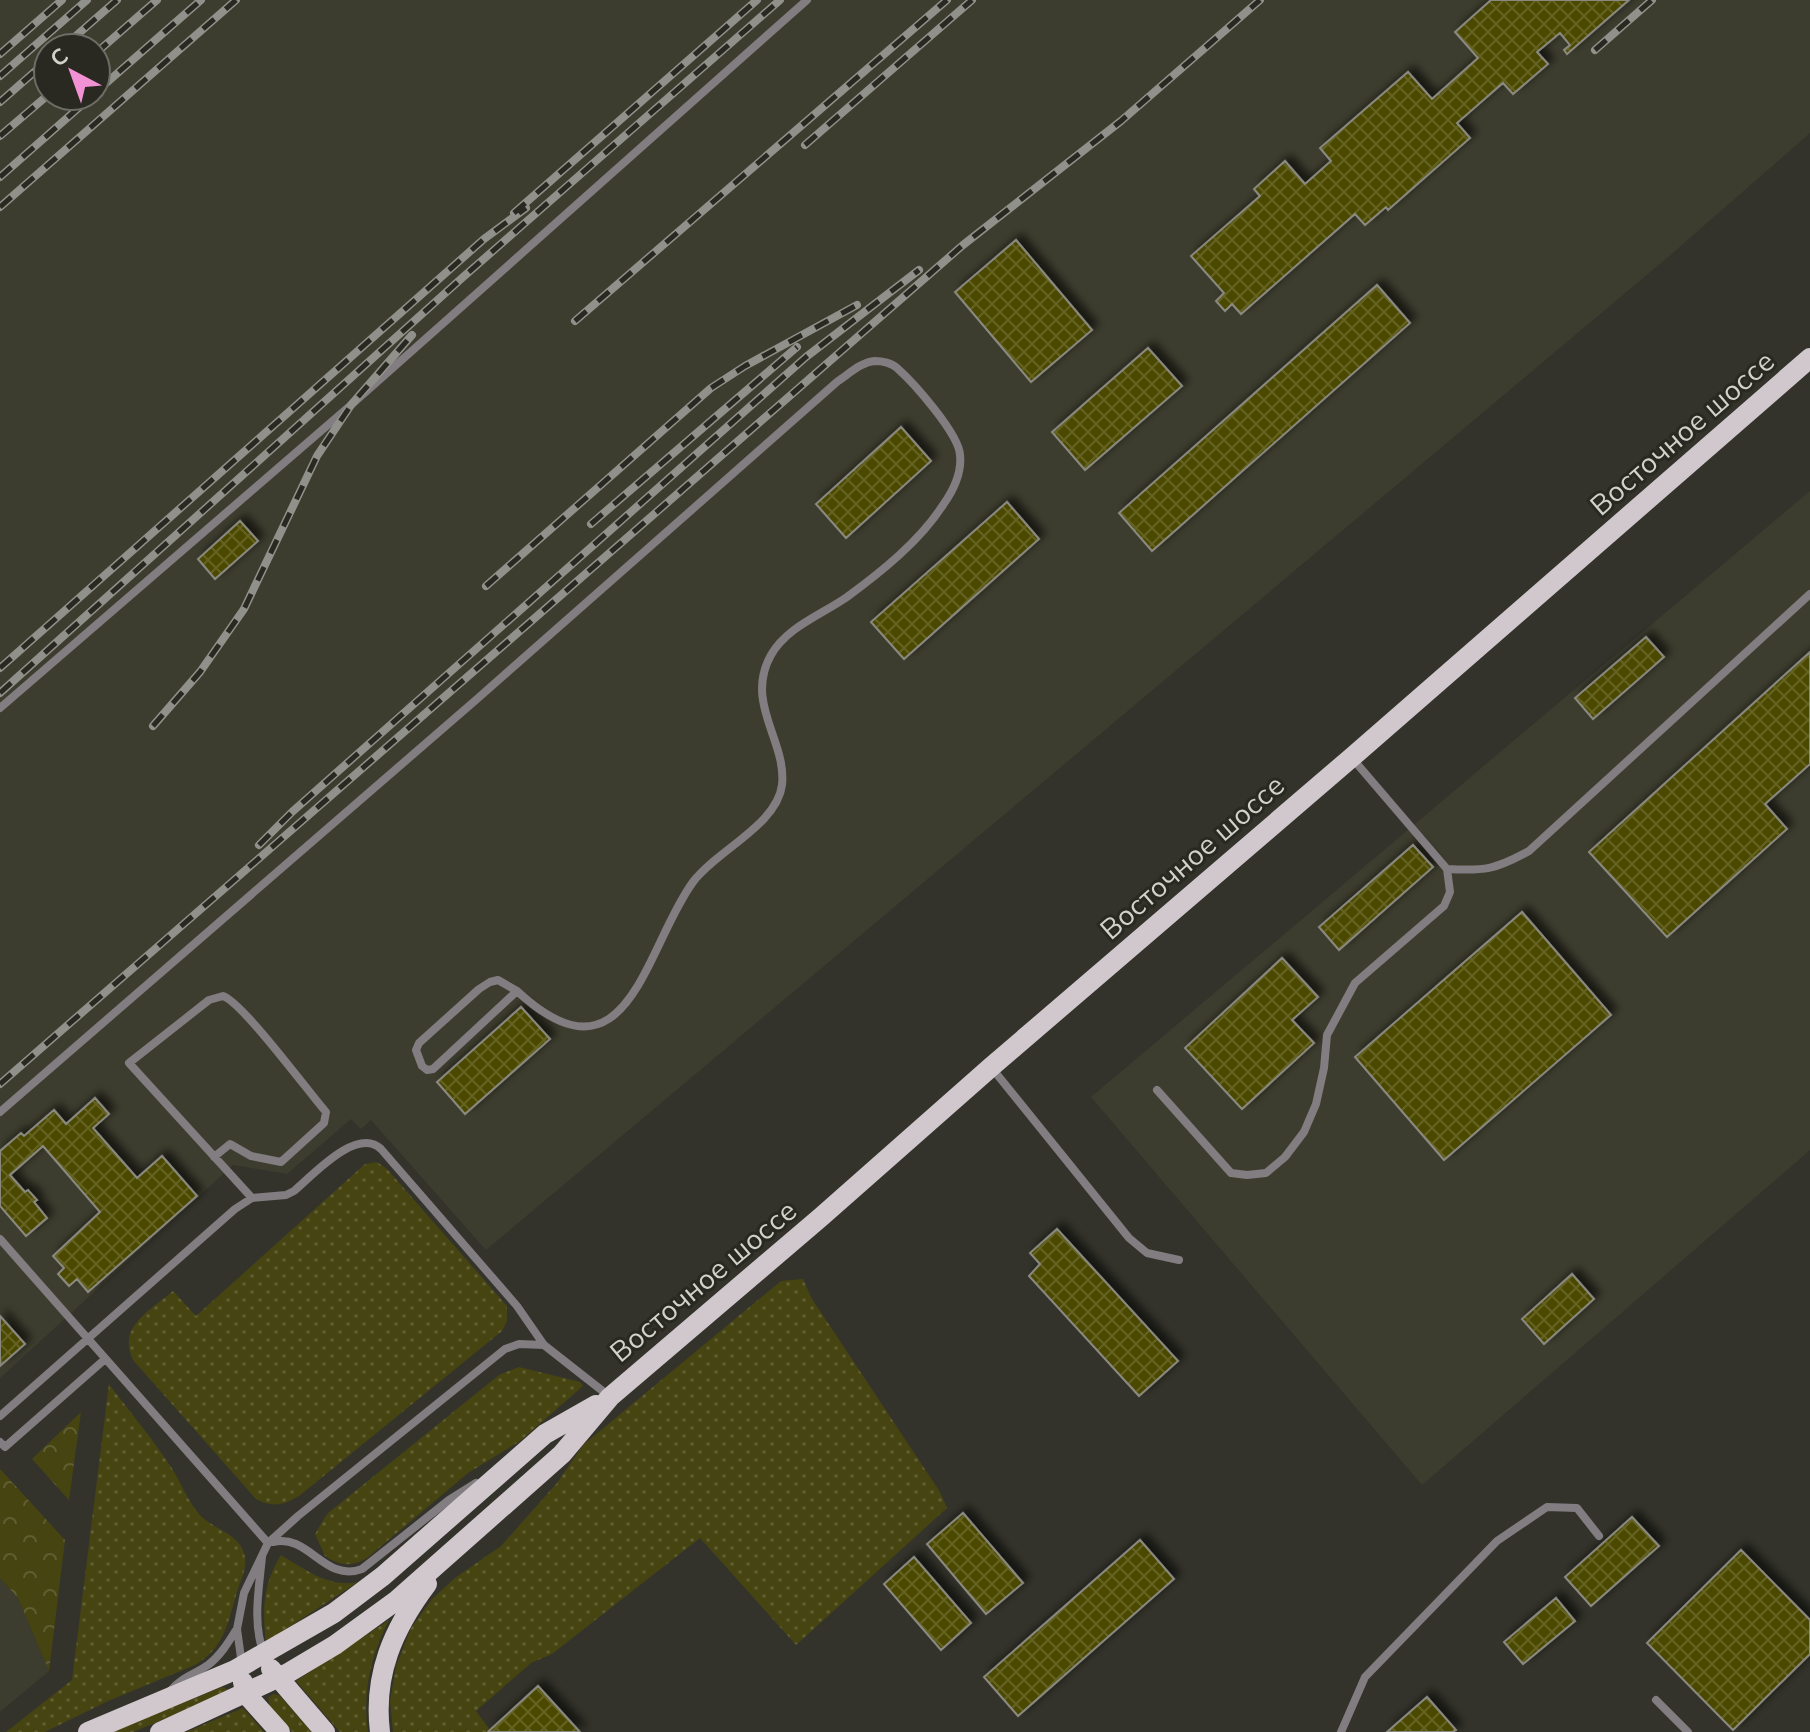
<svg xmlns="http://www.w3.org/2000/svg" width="1810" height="1732" viewBox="0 0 1810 1732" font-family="Mulish,sans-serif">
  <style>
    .built { fill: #3d3d2f; fill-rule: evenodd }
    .grass { fill: url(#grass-dots) }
    .park { fill: url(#park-crowns) }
    .building { fill: url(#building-cross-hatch); stroke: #898980; stroke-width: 2; filter: url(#shadow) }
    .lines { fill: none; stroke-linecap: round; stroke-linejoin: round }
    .lane { stroke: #817d80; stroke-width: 8 }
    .primary { stroke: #d0c8cd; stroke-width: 20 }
    .rail-casing { stroke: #91918b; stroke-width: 8 }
    .rail { stroke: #292921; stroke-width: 5; stroke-dasharray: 15; stroke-linecap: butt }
    .labels { text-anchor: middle; stroke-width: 6; stroke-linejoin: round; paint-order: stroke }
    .street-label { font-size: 28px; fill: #d2d2cd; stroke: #292921 }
  </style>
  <defs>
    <pattern id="grass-dots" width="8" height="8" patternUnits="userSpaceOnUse" patternTransform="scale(2)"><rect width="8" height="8" fill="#464411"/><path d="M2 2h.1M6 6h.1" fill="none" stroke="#605e32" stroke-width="1.8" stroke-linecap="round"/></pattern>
    <pattern id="park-crowns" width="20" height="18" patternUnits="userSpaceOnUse" patternTransform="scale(2)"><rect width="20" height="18" fill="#464411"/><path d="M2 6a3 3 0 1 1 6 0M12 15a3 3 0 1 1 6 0" fill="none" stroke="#605e32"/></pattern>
    <pattern id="building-cross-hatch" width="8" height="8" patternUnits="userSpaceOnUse" patternTransform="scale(2)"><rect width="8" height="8" fill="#4c4900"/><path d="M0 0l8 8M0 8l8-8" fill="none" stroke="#656224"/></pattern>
    <filter id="shadow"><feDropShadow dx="6" dy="-6" stdDeviation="4" flood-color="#0009"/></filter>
  </defs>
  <rect width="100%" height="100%" fill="#33332b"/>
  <path class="built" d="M 0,0 L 1810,0 L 1810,133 L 1668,257 L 486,1250 L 371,1120 L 361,1129 L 351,1119 L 287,1174 L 233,1165 L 0,1378 ZM 48,48 L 96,48 L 96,96 L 48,96 Z
    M 1810,491 L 1810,1150 L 1422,1485 L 1091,1097 Z
    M 0,1578 L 18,1598 L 49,1671 L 0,1712 Z"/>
  <path class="grass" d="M 377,1162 L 387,1169 L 507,1306 L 507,1321 L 502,1331 L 299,1496 C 283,1505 273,1508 256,1499 L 133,1360 C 117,1326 150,1311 173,1291 L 196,1316 L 365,1164 Z
    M 803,1279 L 812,1299 L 940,1492 L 947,1508 L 796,1645 L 700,1538 L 552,1654 L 531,1663 L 476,1711 L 490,1730 L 488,1732 L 393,1732 L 390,1701 L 396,1666 L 411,1628 L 432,1599 L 455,1578 L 501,1546 L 557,1483 L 583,1445 L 781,1281 Z
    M 519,1367 L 580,1382 L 583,1386 L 520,1441 L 468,1473 L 367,1558 C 352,1567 340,1566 325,1556 L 315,1534 L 327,1514 L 499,1375 Z
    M 109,1384 C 129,1411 152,1438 171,1467 C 181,1482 187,1500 199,1514 C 212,1529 238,1533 244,1553 C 248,1567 242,1576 238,1589 C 228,1620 226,1647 195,1665 L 108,1701 L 45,1732 L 6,1732 L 72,1680 Z
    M 281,1555 C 306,1570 329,1588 358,1582 L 266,1642 C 262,1609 263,1584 281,1555 Z
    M 389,1620 C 371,1655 362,1693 368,1732 L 340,1732 L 296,1681 Z
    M 222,1687 L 228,1690 L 225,1694 L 133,1732 L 109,1732 Z
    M 273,1694 L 279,1695 L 312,1732 L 292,1732 L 270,1707 L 268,1698 Z
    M 243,1708 L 264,1732 L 186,1732 Z"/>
  <path class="park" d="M 81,1412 L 69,1500 L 32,1459 Z
    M 0,1469 L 65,1540 L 49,1671 L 18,1598 L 0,1578 Z"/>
  <path class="building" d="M 1491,0 L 1629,0 L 1567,54 L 1564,50 L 1570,45 L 1560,33 L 1537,52 L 1548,64 L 1513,94 L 1503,83 L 1457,123 L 1470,138 L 1388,210 L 1386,207 L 1365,225 L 1355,214 L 1241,314 L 1232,304 L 1225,311 L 1216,301 L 1224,293 L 1191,256 L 1260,196 L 1254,189 L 1285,161 L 1305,184 L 1331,161 L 1320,148 L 1408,72 L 1432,99 L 1478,58 L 1455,32 Z
    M 1016,240 L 1092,330 L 1031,382 L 955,292 Z
    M 1377,285 L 1410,323 L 1152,551 L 1119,513 Z
    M 1148,348 L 1182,386 L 1085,470 L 1052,432 Z
    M 901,427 L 931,461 L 846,538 L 816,504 Z
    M 1007,502 L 1039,539 L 904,659 L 871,622 Z
    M 240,521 L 258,541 L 215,579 L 198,559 Z
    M 1646,637 L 1664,657 L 1593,719 L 1575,698 Z
    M 1810,652 L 1810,764 L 1765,804 L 1787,829 L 1667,937 L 1589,852 Z
    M 1413,845 L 1433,867 L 1339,950 L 1319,927 Z
    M 1522,912 L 1611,1015 L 1444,1160 L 1355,1057 Z
    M 1282,958 L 1318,997 L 1292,1020 L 1314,1043 L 1242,1109 L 1185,1048 Z
    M 521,1007 L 550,1039 L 465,1114 L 437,1082 Z
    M 95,1098 L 109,1114 L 93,1128 L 137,1178 L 162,1156 L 197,1196 L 88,1292 L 77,1279 L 69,1286 L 58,1274 L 64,1268 L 53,1256 L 100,1212 L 43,1146 L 10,1175 L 25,1192 L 28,1190 L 37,1200 L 34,1202 L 47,1218 L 26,1236 L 0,1206 L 0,1151 L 21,1133 L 24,1136 L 54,1110 L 66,1124 Z
    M 1057,1229 L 1178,1361 L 1139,1396 L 1029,1276 L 1040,1264 L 1030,1253 Z
    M 1572,1274 L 1594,1299 L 1544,1344 L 1522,1319 Z
    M 0,1316 L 25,1344 L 0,1366 Z
    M 963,1513 L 1023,1583 L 986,1614 L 927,1544 Z
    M 1632,1517 L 1659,1546 L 1591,1606 L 1565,1577 Z
    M 1140,1540 L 1174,1579 L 1018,1716 L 984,1677 Z
    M 1741,1550 L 1810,1620 L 1810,1654 L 1733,1730 L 1647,1643 Z
    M 914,1557 L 971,1623 L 941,1650 L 884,1584 Z
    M 1556,1598 L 1575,1621 L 1523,1664 L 1504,1642 Z
    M 538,1686 L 580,1732 L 488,1732 L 490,1730 Z
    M 1427,1697 L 1456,1730 L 1453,1732 L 1387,1732 Z"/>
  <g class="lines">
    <path class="lane" d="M 0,708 L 351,405 L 807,0
      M 1447,869 C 1485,871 1494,870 1529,851 L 1810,594
      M 991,1067 L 1129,1238 L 1147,1253 L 1179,1260
      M 1157,1090 L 1231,1173 L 1247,1175 L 1266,1173 L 1285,1157 L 1304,1132 L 1316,1104 L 1324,1068 L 1327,1035 L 1355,983 L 1444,906 L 1450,892 L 1447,869 L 1352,758
      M 0,1112 L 477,699 L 838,381 C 849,374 861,362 875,361 C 882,361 892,363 897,368 C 914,383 959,434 960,455 C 962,473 953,491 943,505 C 920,541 881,572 847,597 C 821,615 787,627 771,655 C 744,703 787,741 782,785 C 777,825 716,851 693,882 C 645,947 628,1094 517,991 L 433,1069 L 427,1070 L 422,1066 L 416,1050 L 419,1043 L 479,989 L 490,982 L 498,980 L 517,991
      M 214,1157 L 230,1144 L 251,1156 L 281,1162 L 324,1123 L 326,1112 C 307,1090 243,1003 223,996 L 209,1000 L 129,1063 L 252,1198
      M 0,1239 L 268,1543
      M 544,1345 L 609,1396
      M 0,1416 L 235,1209 L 252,1198 L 286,1195 L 294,1191 C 313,1175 357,1126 381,1149 L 517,1306 L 544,1345 L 519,1344 L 505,1349 L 298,1516 L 268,1543 L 244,1593 L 237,1629 L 242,1665
      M 0,1442 L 5,1447 L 104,1360
      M 273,1542 C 309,1533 324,1583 362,1569 L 449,1500 L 476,1483
      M 262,1557 C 259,1589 252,1623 264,1654
      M 171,1690 C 182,1677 195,1674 208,1665 C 220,1656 228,1643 236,1630
      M 1656,1700 L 1688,1732
      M 1341,1732 L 1365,1677 L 1497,1541 L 1547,1507 L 1577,1508 L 1599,1536"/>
    <path class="primary" d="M 271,1669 L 325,1732
      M 243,1682 L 246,1694 L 280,1732
      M 88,1732 L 235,1670 L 334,1613 L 383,1576 L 545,1434 L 596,1405
      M 160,1732 L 288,1673 L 335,1645 L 397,1600 L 562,1454 L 610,1397 L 821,1217 L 991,1067 L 1351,758 L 1810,358
      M 380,1732 C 373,1675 393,1629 427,1584"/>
    <g class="rail-casing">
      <path id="rail" d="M 62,48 L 117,0
        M 1595,50 L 1652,0
        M 96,53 L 157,0
        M 0,54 L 62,0
        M 0,76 L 87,0
        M 96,92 L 201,0
        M 0,102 L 48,60
        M 0,136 L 48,95
        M 805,145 L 972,0
        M 0,177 L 92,96
        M 0,207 L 236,0
        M 514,213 L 757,0
        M 575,321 L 947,0
        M 591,524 L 797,347
        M 486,586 L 711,388 L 745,366 L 857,305
        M 0,668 L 484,239 L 526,208
        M 0,693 L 462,278 L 780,0
        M 153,726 L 200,672 L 244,609 L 317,456 L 351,405 L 412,335
        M 259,845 L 292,812 L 806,357 L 919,270
        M 0,1084 L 963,245 L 1121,121 L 1260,0"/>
    </g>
    <use href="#rail" class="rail"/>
  </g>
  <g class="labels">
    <g class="street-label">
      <text transform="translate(1682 433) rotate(-41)" y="10">Восточное шоссе</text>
      <text transform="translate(1192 857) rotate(-41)" y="10">Восточное шоссе</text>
      <text transform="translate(703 1281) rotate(-40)" y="10">Восточное шоссе</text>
    </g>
  </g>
  <g transform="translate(72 72) rotate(319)"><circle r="38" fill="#292921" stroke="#6d6d66" stroke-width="2"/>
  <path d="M0-6L14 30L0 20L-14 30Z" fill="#f391d5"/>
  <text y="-12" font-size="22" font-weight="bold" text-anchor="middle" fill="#d2d2cd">С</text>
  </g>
</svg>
